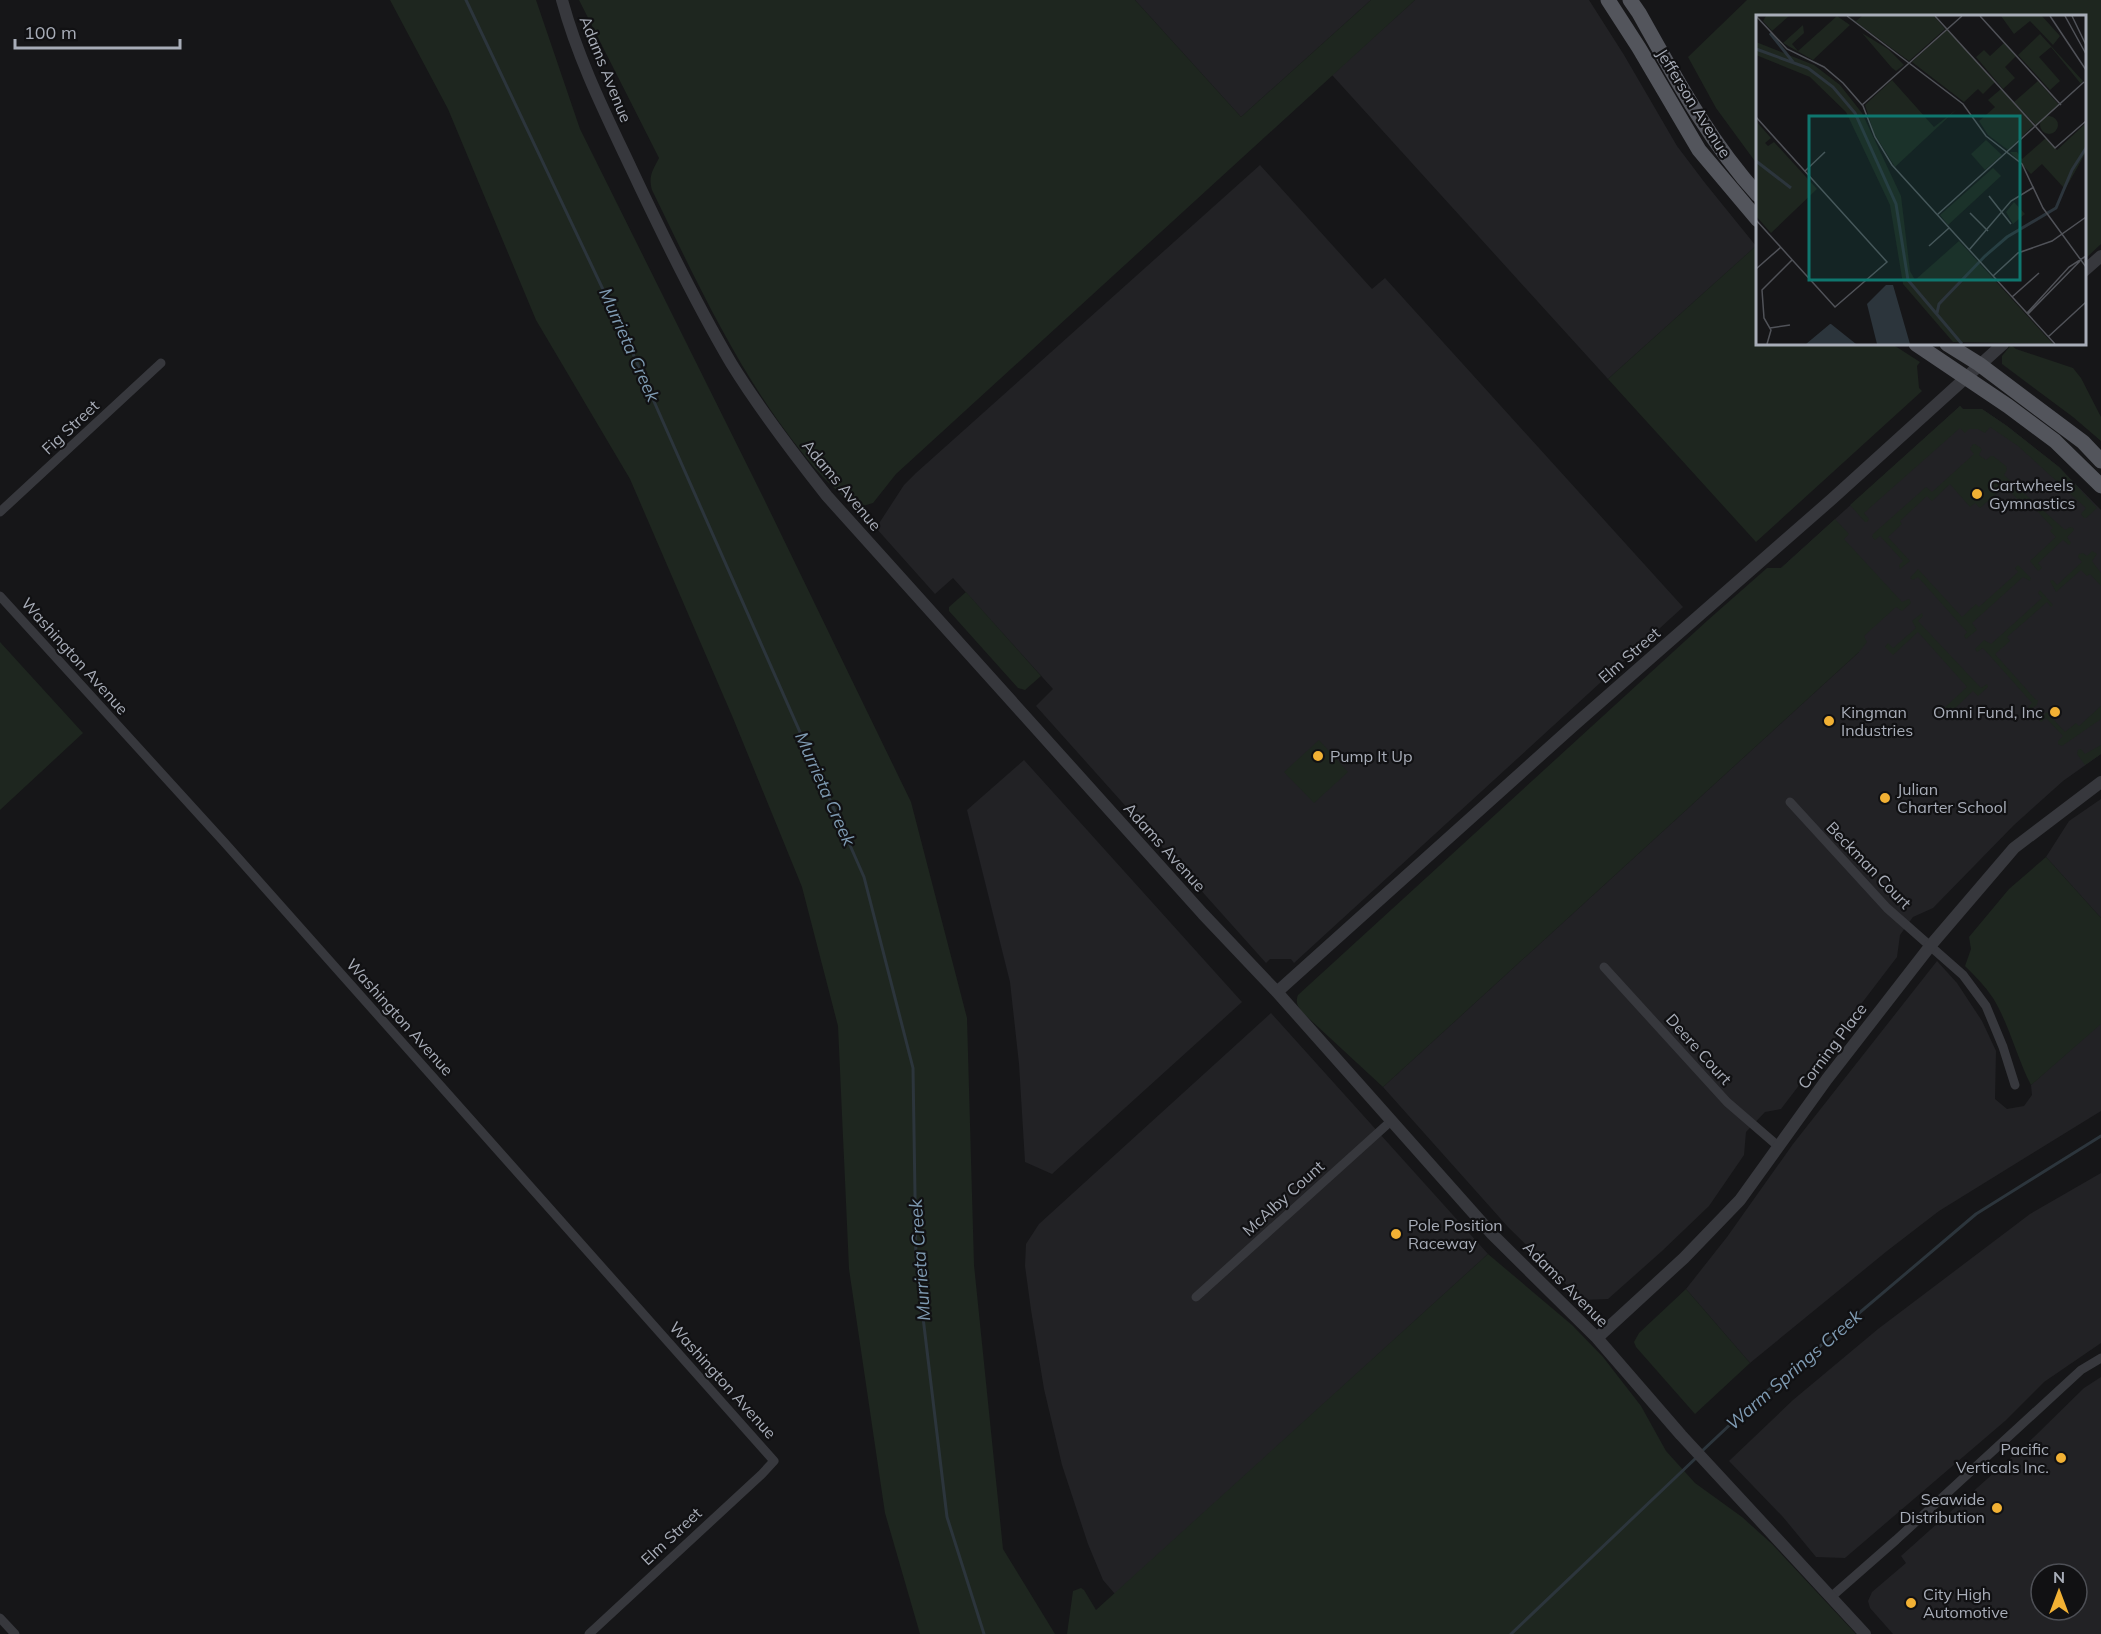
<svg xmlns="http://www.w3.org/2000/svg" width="2101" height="1634" viewBox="0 0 2101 1634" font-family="Mulish,sans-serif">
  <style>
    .built { fill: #222225; fill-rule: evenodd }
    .green { fill: #1e261f }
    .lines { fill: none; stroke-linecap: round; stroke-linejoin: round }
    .stream { stroke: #2c353c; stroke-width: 3 }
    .minor { stroke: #37383d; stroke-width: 9 }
    .tertiary { stroke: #37383d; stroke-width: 12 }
    .primary { stroke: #53555c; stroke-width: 15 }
    .poi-dot { fill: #f2b134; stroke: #111113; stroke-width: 2 }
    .labels { text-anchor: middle; stroke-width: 4.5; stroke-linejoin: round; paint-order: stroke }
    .street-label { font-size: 16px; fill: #a8adb8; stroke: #111113 }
    .poi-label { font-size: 16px; fill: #a8adb8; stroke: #111113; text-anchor: start }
    .water-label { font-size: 18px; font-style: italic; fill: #7f9bb3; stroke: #111113 }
    .inset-river { fill: none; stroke: #2c353c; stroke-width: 3 }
    .inset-road { fill: none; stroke: #505258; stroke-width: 1.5 }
    .view { fill: #0f766e; fill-opacity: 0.15; stroke: #0f766e; stroke-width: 3 }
    .inset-edge { fill: none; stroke: #a8adb8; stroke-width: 3 }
  </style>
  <rect width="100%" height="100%" fill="#161618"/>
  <path class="built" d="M 1135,0 L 1371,0 L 1241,117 Z
    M 1415,0 L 1589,0 L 1624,55 L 1677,146 L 1705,183 L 1756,246 L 1608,379 L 1332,75 Z
    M 1260,165 L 1372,289 L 1385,278 L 1683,607 L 1294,963 L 1291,959 L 1270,959 L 1266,963 L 1036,706 L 1053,689 L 953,578 L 935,594 L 876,528 L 904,485 L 916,473 Z
    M 1960,406 L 1963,409 L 1982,409 L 2007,426 L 2059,467 L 2101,510 L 2101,754 L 2063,781 L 2014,825 L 1933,908 L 1913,917 L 1900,935 L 1897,957 L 1781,1109 L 1765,1112 L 1746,1132 L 1744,1155 L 1709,1206 L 1662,1251 L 1608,1299 L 1582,1300 L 1508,1227 L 1383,1087 L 1859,652 L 1781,568 Z
    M 1024,760 L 1242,1002 L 1052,1174 L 1025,1162 L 1019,1064 L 1010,982 L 967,810 Z
    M 2101,799 L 2101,918 L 2046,857 L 2069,821 Z
    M 1937,961 L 1957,983 L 1982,1021 L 1996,1051 L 1995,1099 L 2007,1109 L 2024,1106 L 2032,1095 L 2031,1085 L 2101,1023 L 2101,1111 L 1939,1211 L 1887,1251 L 1750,1363 L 1686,1289 L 1727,1237 L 1793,1144 Z
    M 1271,1013 L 1488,1254 L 1115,1594 L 1103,1580 L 1088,1544 L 1062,1465 L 1044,1389 L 1031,1310 L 1025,1266 L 1026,1244 L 1039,1224 Z
    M 2101,1173 L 2101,1343 L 2044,1382 L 2005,1421 L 1845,1558 L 1816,1557 L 1783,1517 L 1729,1461 L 1793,1400 L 1878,1329 L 2030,1214 Z
    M 2101,1377 L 2101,1634 L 1893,1634 L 1870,1608 L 1868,1601 L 1872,1592 L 1906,1563 L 1901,1556 L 2034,1437 L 2084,1388 ZM 2041,1574 L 2077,1574 L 2077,1610 L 2041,1610 Z"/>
  <path class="green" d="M 390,0 L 536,0 L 580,129 L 764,499 L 911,802 L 967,1018 L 974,1265 L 1003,1549 L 1055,1634 L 920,1634 L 885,1513 L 849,1269 L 838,1026 L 802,887 L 733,718 L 630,479 L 536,320 L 448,109 Z
    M 579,0 L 1135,0 L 1241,117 L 1371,0 L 1415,0 L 896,474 L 873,503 L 856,508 C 847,499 838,492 829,483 C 816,471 804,455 793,441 C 734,364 694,276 652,190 C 648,176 653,170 659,158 Z
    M 1747,0 L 2101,0 L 2101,244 L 2085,259 L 2084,16 L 1758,16 L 1757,164 L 1716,108 L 1688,57 Z
    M 1757,245 L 1758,344 L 1892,344 L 1920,362 L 1917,366 L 1919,388 L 1922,391 L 1756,542 L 1608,379 Z
    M 2011,345 L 2016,349 L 2073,368 L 2081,378 L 2101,417 L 2101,441 L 2073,417 L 2002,364 L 2002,356 Z
    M 1960,406 L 1963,409 L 1982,409 L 2007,426 L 2059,467 L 2097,508 L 2086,518 L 2084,518 L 2081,514 L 2086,508 L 2018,446 L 1990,427 L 1985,433 L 1978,429 L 1969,429 L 1965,433 L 1960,428 L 1864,513 L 1869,519 L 1867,522 L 1865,522 L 1850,505 Z
    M 1973,444 L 1975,444 L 1982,449 L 1979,455 L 1986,460 L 1991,456 L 1993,456 L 2006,466 L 2007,470 L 2004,475 L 2065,530 L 2070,527 L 2073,528 L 2074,530 L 2067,537 L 2071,543 L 2069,545 L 2063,540 L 2038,563 L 2042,568 L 2038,571 L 2030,561 L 2056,537 L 2050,531 L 2053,528 L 2028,501 L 2023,505 L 2005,486 L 1980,508 L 1975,503 L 1970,507 L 1950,484 L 1932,501 L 1927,496 L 1900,521 L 1902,524 L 1888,537 L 1910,561 L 1900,569 L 1899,565 L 1903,561 L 1880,536 L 1875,540 L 1872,537 L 1873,534 L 1926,487 L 1932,492 L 1974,454 L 1970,449 Z
    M 1835,519 L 1849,534 L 1844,539 L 1902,602 L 1909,599 L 1911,603 L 1902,611 L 1896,607 L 1864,636 L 1867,642 L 1859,652 L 1383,1087 L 1303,1013 C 1298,1006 1295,1003 1298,995 L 1708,620 L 1767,568 L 1781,568 Z
    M 2092,551 L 2097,554 L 2092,561 L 2101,573 L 2101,586 L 2090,574 L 2087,576 L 2081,570 L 2056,592 L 2050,581 L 2053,580 L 2057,585 L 2082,562 L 2078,557 L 2079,554 L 2083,553 L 2087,556 Z
    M 2018,565 L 2031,578 L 2030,581 L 2023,577 L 1972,623 L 1977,630 L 1966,639 L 1964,636 L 1967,632 L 1918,577 L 1913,580 L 1910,578 L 1918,569 L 1962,617 L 1976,604 L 1979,607 L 2018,572 L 2015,568 Z
    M 2040,590 L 2053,605 L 2051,607 L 2047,602 L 2007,637 L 2010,641 L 1995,654 L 2036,700 L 2038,700 L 2037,705 L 2029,710 L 2028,707 L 2032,703 L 1983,648 L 1977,652 L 1975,649 L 1984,640 L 1991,644 L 2042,598 L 2038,593 Z
    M 966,592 L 1041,676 L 1025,690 L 1018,688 L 949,611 L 949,607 Z
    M 1922,613 L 1923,616 L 1918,621 L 1981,688 L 1987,684 L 1988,687 L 1978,696 L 1973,691 L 1952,711 L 1955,717 L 1952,719 L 1942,710 L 1967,687 L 1918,632 L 1893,655 L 1885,647 L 1888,643 L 1893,648 L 1916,628 L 1912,621 Z
    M 0,642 L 83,733 L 0,810 Z
    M 2101,706 L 2101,719 L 2062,746 L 2058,744 L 2058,741 L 2063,736 L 2046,718 L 2041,722 L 2039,720 L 2047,712 L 2065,732 L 2076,723 L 2079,726 Z
    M 1319,740 L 1348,772 L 1314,803 L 1284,772 Z
    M 2101,745 L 2101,754 L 2085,765 L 2077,754 L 2078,750 L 2081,749 L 2085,754 Z
    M 2046,857 L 2101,918 L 2101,1024 L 2031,1085 C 2017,1058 2009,1024 1993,998 C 1985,986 1975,976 1965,966 L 1971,949 L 1969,937 L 2009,889 Z
    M 1488,1254 L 1572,1325 L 1603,1357 L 1641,1406 L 1666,1451 L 1695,1483 L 1742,1517 L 1772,1544 L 1856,1634 L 1067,1634 L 1073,1591 L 1081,1588 L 1084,1590 L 1096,1610 Z
    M 1686,1289 L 1750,1363 L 1695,1414 L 1636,1347 L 1634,1342 L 1639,1333 Z"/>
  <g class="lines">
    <path class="stream" d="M 466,0 L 626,338 L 864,877 L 913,1068 L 916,1259 L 947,1517 L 984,1634
      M 1701,1452 L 1753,1403 L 1976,1214 L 2101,1136
      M 1511,1634 L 1697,1457"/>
    <path class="minor" d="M 0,512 L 161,363
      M 0,596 L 224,842 L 774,1461 L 762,1474 L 589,1634
      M 1790,802 L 1887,908 L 1963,975 L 1986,1006 L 2003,1047 L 2015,1085
      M 1604,967 L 1727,1102 L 1778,1146
      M 1196,1297 L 1391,1121
      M 1831,1597 L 1896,1540 L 2081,1370 L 2101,1358
      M 0,1618 L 15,1634"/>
    <path class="tertiary" d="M 562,0 C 578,59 605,113 631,168 C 662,234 694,300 731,363 C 760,410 793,453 827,496 L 1203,914 L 1277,992 L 1492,1234 L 1597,1338 L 1681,1435 L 1865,1634
      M 2084,271 L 2101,256
      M 1277,992 L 1572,727 L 1832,499 L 2003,344
      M 1597,1338 L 1684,1258 L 1740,1200 L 1827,1079 L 1931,945 L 2014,848 L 2101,782"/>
    <path class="primary" d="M 1608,0 L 1639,48 L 1699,150 L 1758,220
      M 1630,0 L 1639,13 C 1675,77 1709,141 1758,195
      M 1916,344 L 2008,406 L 2055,441 L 2101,486
      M 1947,344 L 1979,364 L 2083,442 L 2101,461"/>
  </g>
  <g class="poi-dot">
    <circle cx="1977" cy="494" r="6"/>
    <circle cx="2055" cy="712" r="6"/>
    <circle cx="1829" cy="721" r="6"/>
    <circle cx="1318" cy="756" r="6"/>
    <circle cx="1885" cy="798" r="6"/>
    <circle cx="1396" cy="1234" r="6"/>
    <circle cx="2061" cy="1458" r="6"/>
    <circle cx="1997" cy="1508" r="6"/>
    <circle cx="1911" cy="1603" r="6"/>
  </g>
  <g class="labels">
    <g class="street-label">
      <text transform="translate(606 69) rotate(68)" y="6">Adams Avenue</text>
      <text transform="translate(1694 103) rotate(58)" y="6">Jefferson Avenue</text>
      <text transform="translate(70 427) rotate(-43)" y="6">Fig Street</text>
      <text transform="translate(842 485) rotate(50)" y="6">Adams Avenue</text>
      <text transform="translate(1629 655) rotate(-41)" y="6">Elm Street</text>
      <text transform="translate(75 656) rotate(48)" y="6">Washington Avenue</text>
      <text transform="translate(1165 847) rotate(48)" y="6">Adams Avenue</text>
      <text transform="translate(1869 865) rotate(46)" y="6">Beckman Court</text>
      <text transform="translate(400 1017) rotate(48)" y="6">Washington Avenue</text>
      <text transform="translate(1832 1046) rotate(-53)" y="6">Corning Place</text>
      <text transform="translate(1699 1049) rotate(48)" y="6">Deere Court</text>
      <text transform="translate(1283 1198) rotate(-42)" y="6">McAlby Count</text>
      <text transform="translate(1566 1284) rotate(45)" y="6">Adams Avenue</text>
      <text transform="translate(723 1380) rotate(48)" y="6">Washington Avenue</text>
      <text transform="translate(671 1536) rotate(-43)" y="6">Elm Street</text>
    </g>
    <g class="poi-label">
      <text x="1989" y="491">Cartwheels<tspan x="1989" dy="18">Gymnastics</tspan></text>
      <text x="1841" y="718">Kingman<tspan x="1841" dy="18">Industries</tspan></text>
      <text x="2043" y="718" text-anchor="end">Omni Fund, Inc</text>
      <text x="1330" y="762">Pump It Up</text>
      <text x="1897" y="795">Julian<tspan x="1897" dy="18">Charter School</tspan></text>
      <text x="1408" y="1231">Pole Position<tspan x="1408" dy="18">Raceway</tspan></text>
      <text x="2049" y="1455" text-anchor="end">Pacific<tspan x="2049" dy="18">Verticals Inc.</tspan></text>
      <text x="1985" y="1505" text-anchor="end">Seawide<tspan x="1985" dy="18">Distribution</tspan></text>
      <text x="1923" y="1600">City High<tspan x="1923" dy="18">Automotive</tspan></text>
    </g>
    <g class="water-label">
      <text transform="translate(629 345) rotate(66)" y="6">Murrieta Creek</text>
      <text transform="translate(825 789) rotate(66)" y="6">Murrieta Creek</text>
      <text transform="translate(920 1260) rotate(-94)" y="6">Murrieta Creek</text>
      <text transform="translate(1794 1370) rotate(-41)" y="6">Warm Springs Creek</text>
    </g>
  </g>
  <g transform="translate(1756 15)">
    <rect width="330" height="330" fill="#161618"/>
    <path d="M 10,1 L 33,1 L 16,16 L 7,6 ZM 81,1 L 94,10 L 57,45 L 27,28 L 47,10 L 48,18 L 36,29 L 42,36 ZM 92,1 L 100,6 L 106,1 L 178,1 L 189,14 L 153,46 ZM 245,1 L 286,1 L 304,21 L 297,30 L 274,6 L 258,19 ZM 191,15 L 239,67 L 227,79 L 222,74 L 208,87 L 156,47 ZM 106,18 L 132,34 L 148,50 L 140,56 L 136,53 ZM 284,19 L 326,65 L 327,66 L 325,69 L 295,32 L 283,42 L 304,66 L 294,75 L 262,40 ZM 0,27 L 58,50 L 84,70 L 106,98 L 145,181 L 154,256 L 159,265 L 203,226 L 297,329 L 197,327 L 147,269 L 134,190 L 90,97 L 54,62 L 0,40 ZM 248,28 L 260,41 L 249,52 L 259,63 L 247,74 L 220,42 L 228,35 L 234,41 ZM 136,65 L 178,112 L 201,94 L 139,152 L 118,118 L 109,90 ZM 282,66 L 303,90 L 280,110 L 258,87 ZM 245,74 L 278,110 L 252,135 L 232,120 L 223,106 L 239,92 L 232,85 ZM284 110a9 9 0 1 1 18 0a9 9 0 1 1-18 0ZM 0,106 L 15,123 L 9,128 L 12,131 L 18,127 L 61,174 L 15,218 L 0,201 ZM 330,108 L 330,137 L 307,178 L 308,173 L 286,149 L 275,159 L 254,137 L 261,137 L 266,144 L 290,123 L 301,135 ZM 230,125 L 246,140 L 229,155 L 215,139 ZM 237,153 L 245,161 L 192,210 L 184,200 ZM 258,187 L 269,199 L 257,209 L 250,197 Z" fill="#1e261f"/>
    <path d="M 130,270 L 137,270 L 154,329 L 121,329 L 111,289 ZM 74,309 L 75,309 L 100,329 L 50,329 Z" fill="#2c353c"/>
    <path class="inset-river" d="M 14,18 L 37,47M 0,34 L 52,53 L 77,72 L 99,98 L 140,189 L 152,265 L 206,329M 0,146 L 35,173M 181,298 L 183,289 L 229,241 L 251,222 L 300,193 L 316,155 L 330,133"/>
    <path class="inset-road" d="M 0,1 L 31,34 L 68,52 L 87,68 L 107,91 L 119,122 L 136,150 L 299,329M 91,1 L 207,89 L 230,121 L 266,149 L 287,193 L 330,252M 179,1 L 299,133 L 330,106M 224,1 L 305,90M 294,1 L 330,55M 309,1 L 330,39M 316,1 L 330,30M 106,90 L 206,1M 0,102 L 131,247 L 79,292 L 0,205M 49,156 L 69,137M 233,181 L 255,209M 214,198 L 232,216M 181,200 L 328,67M 173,231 L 193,213M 213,235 L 255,186 L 278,172M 0,254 L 25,232M 237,261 L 262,238 L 296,226 L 330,202M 256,282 L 283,258M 271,298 L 313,252 L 330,241M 272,299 L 324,246M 14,313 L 34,310M 292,322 L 330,287M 11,329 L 15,315 L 8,303 L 6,275 L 36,245"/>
    <path class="view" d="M 53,101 L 264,101 L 264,265 L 53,265 Z"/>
    <rect width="330" height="330" class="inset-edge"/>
  </g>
  <g transform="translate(2059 1592)"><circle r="28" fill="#111113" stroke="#4d4f55" stroke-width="1.5"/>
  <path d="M0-4.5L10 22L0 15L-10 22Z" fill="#f2b134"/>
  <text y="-9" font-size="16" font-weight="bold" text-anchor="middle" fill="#a8adb8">N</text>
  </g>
  <path d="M15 39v9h165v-9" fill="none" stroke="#a8adb8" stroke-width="3"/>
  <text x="24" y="39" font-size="18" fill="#a8adb8" stroke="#111113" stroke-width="4.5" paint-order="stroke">100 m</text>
</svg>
